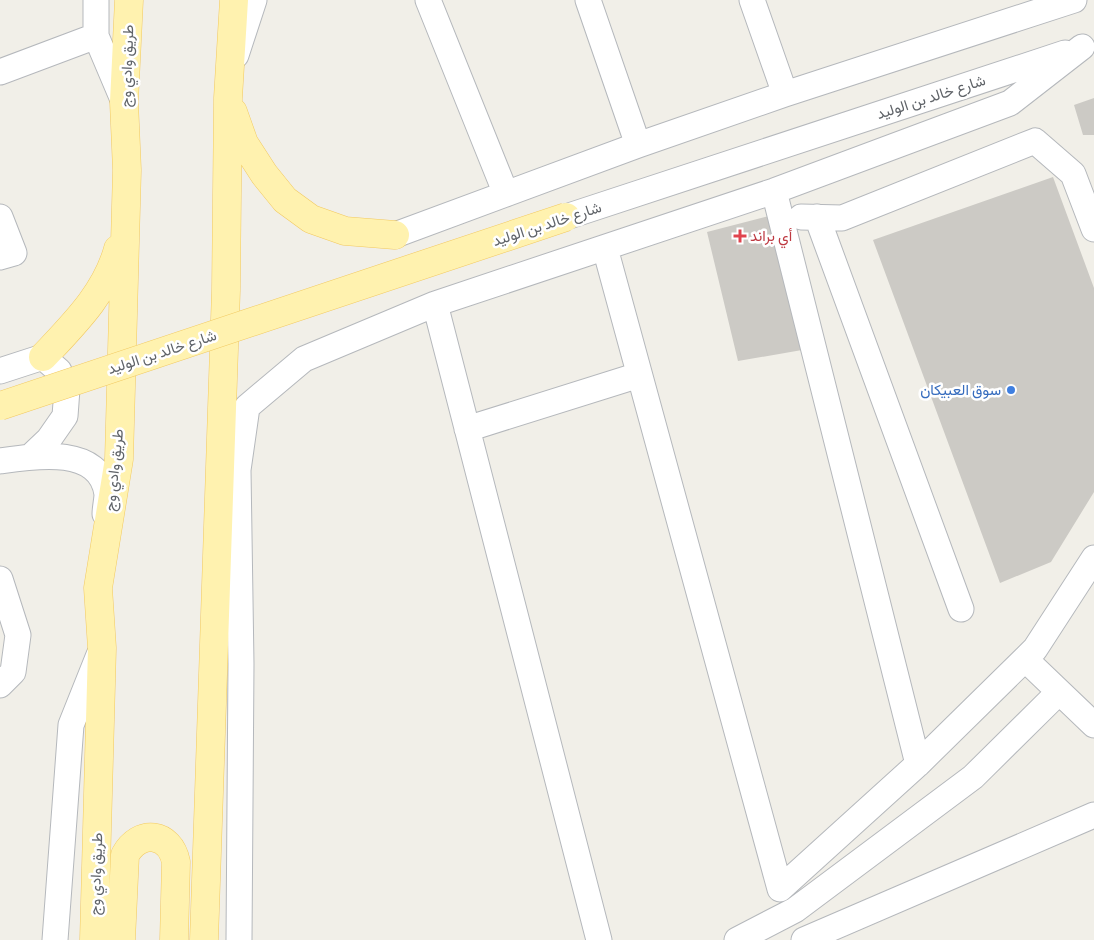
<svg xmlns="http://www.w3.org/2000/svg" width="1094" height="940" viewBox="0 0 1094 940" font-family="'PT Sans Narrow',Vazirmatn,sans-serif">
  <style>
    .building { fill: #cccac5 }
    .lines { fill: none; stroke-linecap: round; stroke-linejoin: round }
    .minor-casing { stroke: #b5b8bc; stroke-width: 27 }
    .major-casing { stroke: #f2c960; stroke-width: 29 }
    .minor { stroke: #fff; stroke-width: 25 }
    .major { stroke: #fff2af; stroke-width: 28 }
    .major-bridge-casing { stroke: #f2c960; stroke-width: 29; stroke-linecap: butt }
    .major-bridge { stroke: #fff2af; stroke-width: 28 }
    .health-dot { fill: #e0444e; stroke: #fff; stroke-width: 2 }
    .shop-dot { fill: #3f7fe0; stroke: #fff; stroke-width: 2 }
    .labels { text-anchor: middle; stroke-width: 5; stroke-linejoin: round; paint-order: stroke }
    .street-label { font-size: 15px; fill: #5f6368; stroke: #fff }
    .health-label { font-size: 15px; fill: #be3a42; stroke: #fff; text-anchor: start }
    .shop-label { font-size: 15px; fill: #366cbe; stroke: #fff; text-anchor: end }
  </style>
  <rect width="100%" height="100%" fill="#f1efe8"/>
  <path class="building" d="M 1094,98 L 1094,135 L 1083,135 L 1074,105 Z
    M 1053,177 L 1094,288 L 1094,492 L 1051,562 L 1000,583 L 873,240 Z
    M 769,216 L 802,350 L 738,361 L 707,232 Z"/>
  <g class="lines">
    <g class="minor-casing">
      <path id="minor" d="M 96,0 L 96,36 L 124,102
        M 428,0 L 506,194
        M 588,0 L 638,145
        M 752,0 L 785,94
        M 236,55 L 254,0
        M 0,72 L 96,36
        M 774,191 L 918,764
        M 0,217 L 14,253 L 0,257
        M 566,217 L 1065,53
        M 801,217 L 842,218 L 1035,141 L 1073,174 L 1094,229
        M 817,217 L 961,609
        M 395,235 L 638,145 L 785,94 L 1074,0
        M 605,248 L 780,889 L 918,764 L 1035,649 L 1094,558
        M 435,304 L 599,940
        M 0,371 L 43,357 L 59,371 L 67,389 L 65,416 L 49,439 L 30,457
        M 467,429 L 639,375
        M 0,461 C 34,456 100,445 107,494 C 107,500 105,508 105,514
        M 0,579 L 18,635 L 13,672 L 0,685
        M 1025,659 L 1094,725
        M 55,940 L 71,725 L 99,655
        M 239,940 L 241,664 L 238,470 L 247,407 L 304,359 L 435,304 L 774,191 L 1010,103 L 1082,47
        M 737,940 L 795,910 L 973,777 L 1059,692
        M 804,940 L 1094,815"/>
    </g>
    <g class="major-casing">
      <path id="major" d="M 233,112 L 244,143 L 264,174 L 285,200 L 311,219 L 345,231 L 395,235
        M 43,357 C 74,324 106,293 118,249
        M 94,940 L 102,648 L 98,588 L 119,459 L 127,170 L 124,102 L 129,0
        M 121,940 L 125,855 C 139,829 170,832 176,862 L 174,940
        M 204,940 L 226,290 L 228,98 L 234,0"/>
    </g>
    <use href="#minor" class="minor"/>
    <use href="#major" class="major"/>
    <g class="major-bridge-casing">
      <path id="major-bridge" d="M 0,406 L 566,217"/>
    </g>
    <use href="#major-bridge" class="major-bridge"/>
  </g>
  <path class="health-dot" d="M737.5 228.5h5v5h5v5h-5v5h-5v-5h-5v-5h5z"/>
  <circle class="shop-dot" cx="1011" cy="390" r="5"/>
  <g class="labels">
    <g class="street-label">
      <text transform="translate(127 66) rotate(-88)" y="5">طريق وادي وج</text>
      <text transform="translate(931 97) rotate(-18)" y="5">شارع خالد بن الوليد</text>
      <text transform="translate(547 224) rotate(-18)" y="5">شارع خالد بن الوليد</text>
      <text transform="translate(162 352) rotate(-18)" y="5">شارع خالد بن الوليد</text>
      <text transform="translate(114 470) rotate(-84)" y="5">طريق وادي وج</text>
      <text transform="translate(96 874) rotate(-88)" y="5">طريق وادي وج</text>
    </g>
    <g class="health-label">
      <text x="750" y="241">أي براند</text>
    </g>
    <g class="shop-label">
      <text x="1001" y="395">سوق العبيكان</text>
    </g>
  </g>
</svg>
